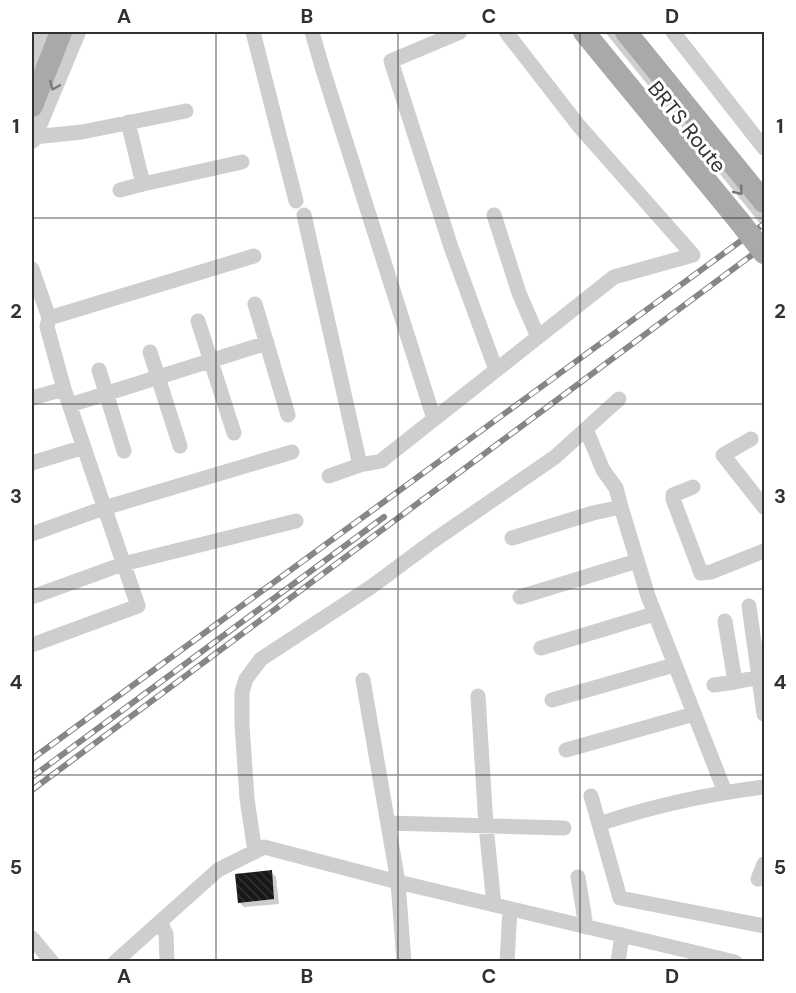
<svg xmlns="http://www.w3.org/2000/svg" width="796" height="993" viewBox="0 0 796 993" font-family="'DM Sans',sans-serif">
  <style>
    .shadow { fill: #0003 }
    .building { fill: url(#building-back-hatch) }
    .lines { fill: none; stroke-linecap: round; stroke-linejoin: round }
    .service { stroke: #cecece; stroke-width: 8 }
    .minor { stroke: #cecece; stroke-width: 15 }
    .tertiary { stroke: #cecece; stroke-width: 18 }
    .primary { stroke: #a9a9a9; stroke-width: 22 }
    .rail-casing { stroke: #868686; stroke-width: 6 }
    .rail { stroke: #fff; stroke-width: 4; stroke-dasharray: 11; stroke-linecap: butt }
    .primary-bridge { stroke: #a9a9a9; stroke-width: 22 }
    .oneway { stroke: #787878 }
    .grid { fill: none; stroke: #313131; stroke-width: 1.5; stroke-opacity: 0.55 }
    .labels { text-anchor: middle; stroke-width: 6; stroke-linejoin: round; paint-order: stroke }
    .street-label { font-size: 21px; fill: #313131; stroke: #fff }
    .neatline { fill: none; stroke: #313131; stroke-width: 2 }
    .grid-label { font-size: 20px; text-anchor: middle; font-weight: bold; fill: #313131 }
  </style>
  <defs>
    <pattern id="building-back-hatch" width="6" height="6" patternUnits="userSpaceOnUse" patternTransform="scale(1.5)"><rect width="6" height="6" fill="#181818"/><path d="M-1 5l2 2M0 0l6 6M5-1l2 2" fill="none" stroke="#313131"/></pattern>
  </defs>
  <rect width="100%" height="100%" fill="#fff"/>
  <path class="shadow" d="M 271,872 L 276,877 L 279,904 L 244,907 L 239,902 Z"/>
  <path class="building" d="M 272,870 L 274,899 L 238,903 L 235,874 Z"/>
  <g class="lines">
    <path class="service" d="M 610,32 L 764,222"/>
    <path class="minor" d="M 253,32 L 296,201
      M 312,32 L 323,70 L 434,419
      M 460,32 L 391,61 L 451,247 L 496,370
      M 673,32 L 764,148
      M 128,122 L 143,184 L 242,162
      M 33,137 L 82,132 L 186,111
      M 120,190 L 143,184
      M 304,215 L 360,465 L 329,476
      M 494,215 L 519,293 L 538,337
      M 32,269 L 49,318 L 47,327 L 64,389 L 138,606 L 32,645
      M 255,304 L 288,415
      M 49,318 L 254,256
      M 198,321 L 234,433
      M 150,352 L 180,446
      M 99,370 L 124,451
      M 32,398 L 64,389
      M 70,405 L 267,343
      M 586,429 L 603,470 L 616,488 L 621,507
      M 751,439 L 723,455 L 764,507
      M 32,463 L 84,447
      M 360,465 L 381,461 L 614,277 L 693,255 L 579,126 L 506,32
      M 693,487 L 673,495 L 673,499 L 701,573 L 711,572 L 764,551
      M 32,534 L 104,508 L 292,452
      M 512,538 L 593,513 L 621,507 L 648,596 L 725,792
      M 32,597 L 123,564 L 296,521
      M 520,597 L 637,561
      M 749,606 L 764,714
      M 725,621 L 735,682 L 764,676
      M 541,648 L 654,614
      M 714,685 L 735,682
      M 478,696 L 486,826 L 494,905
      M 552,700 L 674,665
      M 566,750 L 694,714
      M 764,787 C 708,794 653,806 599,824 L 620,898 L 764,926
      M 591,796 L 599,824
      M 388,823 L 564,828
      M 255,852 L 247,799 L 242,724 L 242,692 L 246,679 L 261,659 L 371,587 L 433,541 L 555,457 L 619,399
      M 578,877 L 586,927
      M 758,879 L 764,864
      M 160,922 L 166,934 L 167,962
      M 32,938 L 52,962
      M 115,962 L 218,870 L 264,847 L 398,882 L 363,680
      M 404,962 L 398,882 L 735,962
      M 507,962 L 510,909
      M 618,962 L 622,935"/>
    <path class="tertiary" d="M 32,61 L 44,32
      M 32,140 L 77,32"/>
    <path class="primary" d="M 584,32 L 740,222
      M 626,32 L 764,202
      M 32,106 L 61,32"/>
    <g class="rail-casing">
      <path id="rail" d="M 32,759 L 764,224
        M 32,777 L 384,517
        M 32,790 L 764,246"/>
    </g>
    <use href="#rail" class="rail"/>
    <path class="primary-bridge" d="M 740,222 L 764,253"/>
  </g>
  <defs><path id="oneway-chevron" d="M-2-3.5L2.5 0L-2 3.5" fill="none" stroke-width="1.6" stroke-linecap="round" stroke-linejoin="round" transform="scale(1.5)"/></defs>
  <g class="oneway">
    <use href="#oneway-chevron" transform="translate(54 86) rotate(112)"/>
    <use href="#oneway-chevron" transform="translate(739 191) rotate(51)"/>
  </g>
  <path class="grid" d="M 216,32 L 216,962M 398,32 L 398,962M 580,32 L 580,962M 32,218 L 764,218M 32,404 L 764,404M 32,589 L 764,589M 32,775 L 764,775"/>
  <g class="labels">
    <g class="street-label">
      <text transform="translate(687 127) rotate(51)" y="7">BRTS Route</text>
    </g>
  </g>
  <rect width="796" height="993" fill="none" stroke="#ffffff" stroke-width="66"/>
  <rect x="33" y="33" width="730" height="927" class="neatline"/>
  <g class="grid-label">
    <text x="124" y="23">A</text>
    <text x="307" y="23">B</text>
    <text x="489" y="23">C</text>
    <text x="672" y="23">D</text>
    <text x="16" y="133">1</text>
    <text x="780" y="133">1</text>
    <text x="16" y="318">2</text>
    <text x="780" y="318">2</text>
    <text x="16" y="503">3</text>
    <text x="780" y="503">3</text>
    <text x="16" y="689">4</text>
    <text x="780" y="689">4</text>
    <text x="16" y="874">5</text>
    <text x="780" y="874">5</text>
    <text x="124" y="983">A</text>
    <text x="307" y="983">B</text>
    <text x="489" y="983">C</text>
    <text x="672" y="983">D</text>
  </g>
</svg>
